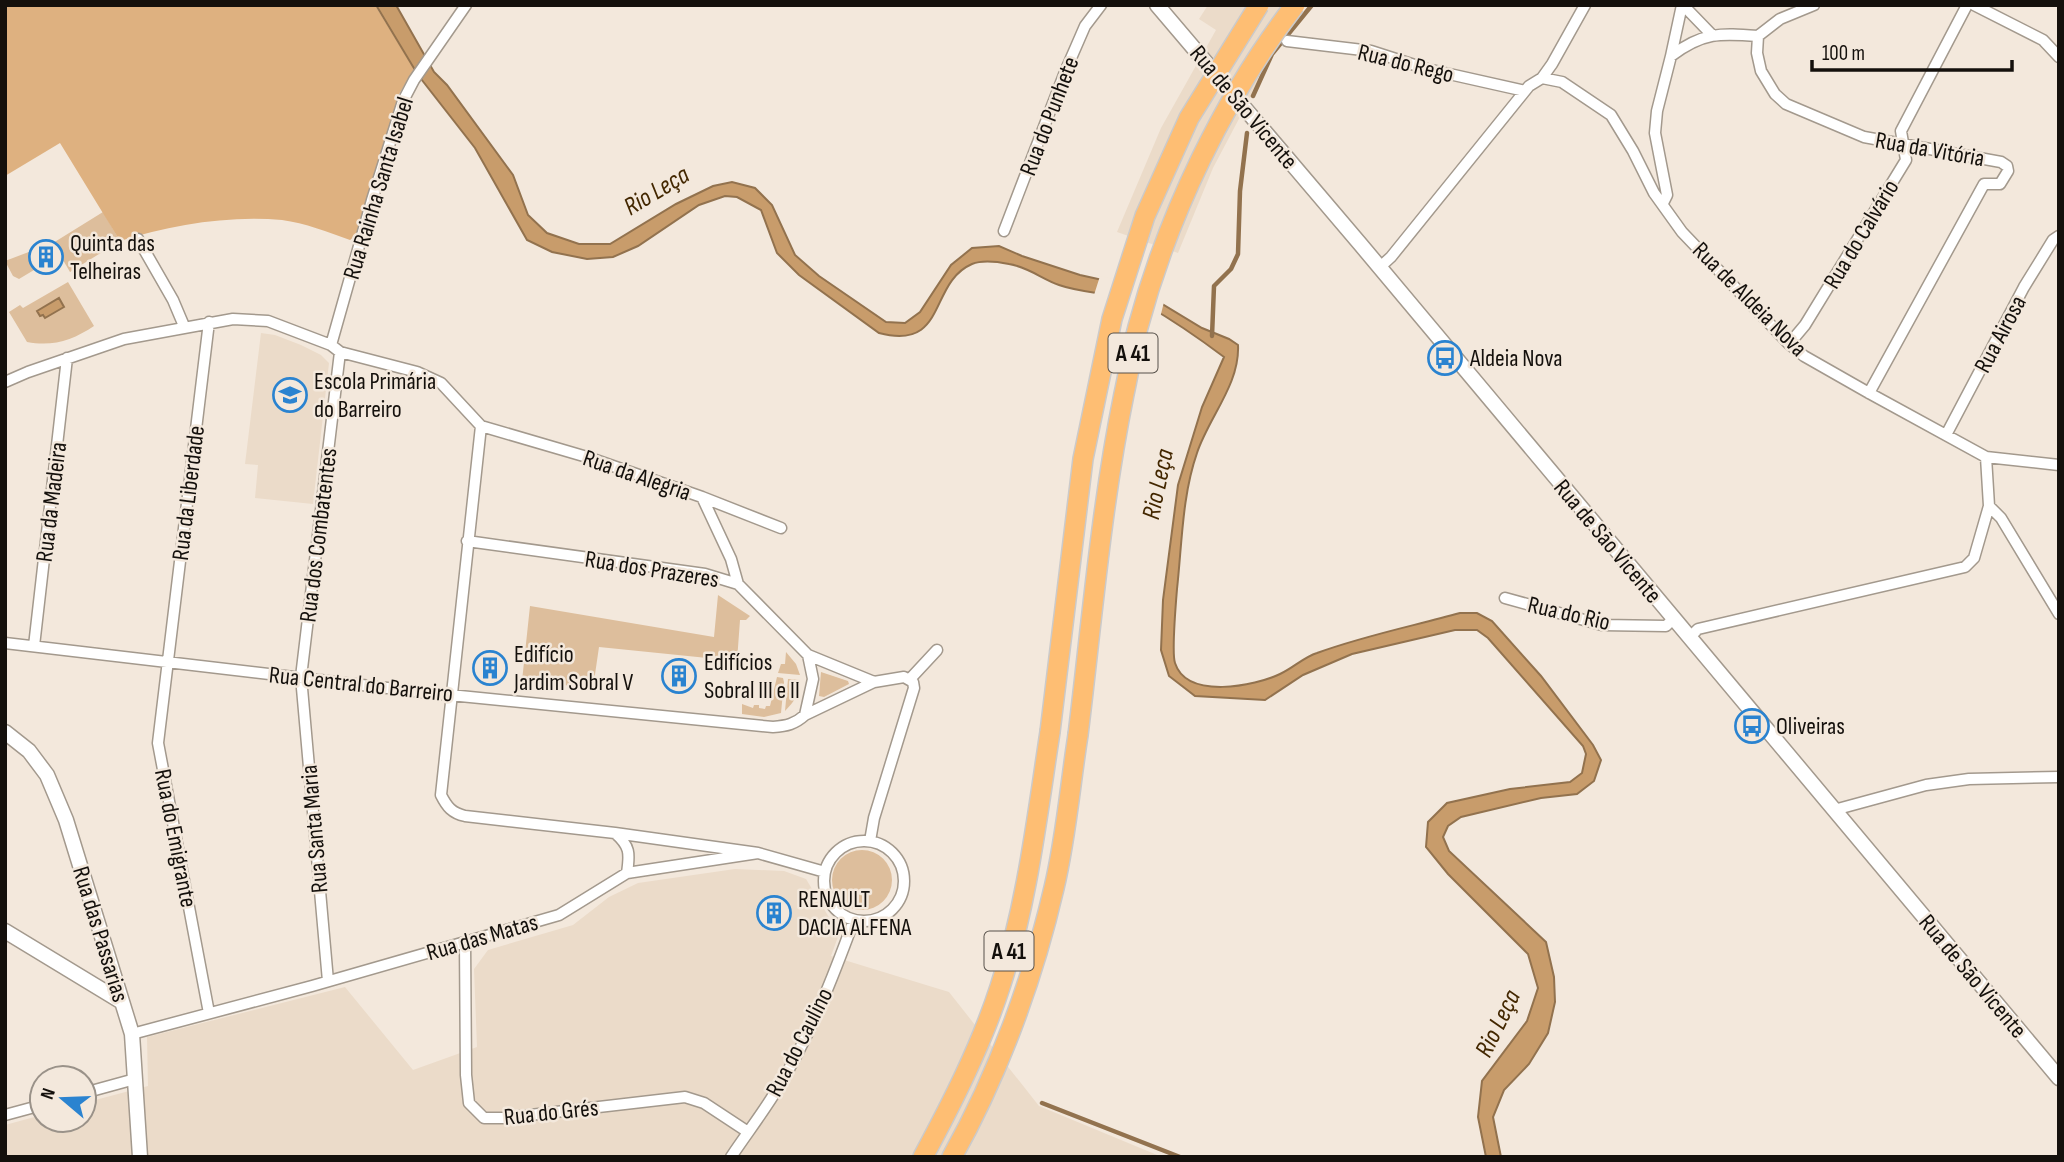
<svg xmlns="http://www.w3.org/2000/svg" width="2064" height="1162" viewBox="0 0 2064 1162" font-family="'Sofia Sans Condensed',sans-serif">
  <style>
    .built { fill: #ebdbc9 }
    .green { fill: #ddbe9c }
    .forest { fill: #deb180 }
    .water { fill: #c89c6b; stroke: #92724e; stroke-width: 2 }
    .pier { fill: #f3e8dc }
    .lines { fill: none; stroke-linecap: round; stroke-linejoin: round }
    .stream { stroke: #92724e; stroke-width: 4.5 }
    .street-casing { stroke: #a3998d; stroke-width: 13 }
    .secondary-casing { stroke: #a3998d; stroke-width: 17 }
    .highway-casing { stroke: #cbcaca; stroke-width: 22 }
    .street { stroke: #fff; stroke-width: 10 }
    .secondary { stroke: #fff; stroke-width: 14 }
    .highway { stroke: #febe73; stroke-width: 19 }
    .highway-bridge-casing { stroke: #cbcaca; stroke-width: 22; stroke-linecap: butt }
    .highway-bridge { stroke: #febe73; stroke-width: 19 }
    .labels { text-anchor: middle; stroke-width: 5; stroke-linejoin: round; paint-order: stroke }
    .shield { fill: #f3e8dc; stroke: #57514a; stroke-width: 2 }
    .shield-label { font-size: 23px; font-weight: bold; fill: #14100c }
    .street-label { font-size: 24px; fill: #14100c; stroke: #f3e8dc }
    .poi-label { font-size: 24px; fill: #14100c; stroke: #f3e8dc; text-anchor: start }
    .water-label { font-size: 26px; font-style: italic; fill: #432700; stroke: #f3e8dc }
  </style>
  <rect width="100%" height="100%" fill="#f3e8dc"/>
  <path class="built" d="M 1208,5 L 1304,5 L 1275,38 L 1251,96 L 1213,168 L 1178,253 L 1117,232 L 1161,128 L 1216,30 L 1199,19 Z
    M 261,333 L 275,335 L 301,345 L 321,355 L 329,363 L 313,504 L 255,498 L 258,465 L 245,464 Z
    M 735,869 L 784,871 L 806,879 L 839,934 L 831,956 L 949,992 L 1039,1106 L 1162,1157 L 5,1157 L 5,1125 L 42,1115 L 42,1120 L 84,1120 L 84,1103 L 148,1086 L 147,1037 L 345,987 L 413,1070 L 477,1047 L 474,969 L 488,950 L 573,925 L 609,897 L 638,883 Z"/>
  <path class="green" d="M 103,212 L 120,241 L 70,272 L 53,243 Z
    M 34,250 L 44,264 L 19,279 L 13,276 L 5,261 Z
    M 68,282 L 94,326 C 73,340 53,347 27,342 L 9,312 L 20,305 L 23,308 Z
    M 718,595 L 750,616 L 746,620 L 740,620 L 737,661 L 599,647 L 593,688 L 522,681 L 530,606 L 714,637 Z
    M 786,652 L 796,664 L 800,675 L 778,673 L 781,664 L 785,664 Z
    M 821,672 L 848,681 L 849,684 L 824,697 L 819,696 Z
    M 777,677 L 783,678 L 784,682 L 781,713 L 764,717 L 742,714 L 742,704 L 753,708 L 754,705 L 759,705 L 759,708 L 765,709 L 766,706 L 770,706 Z
    M 788,679 L 800,680 C 800,693 794,702 785,711 Z
    M832 880a30 30 0 1 1 60 0a30 30 0 1 1-60 0Z"/>
  <path class="forest" d="M 5,5 L 375,5 L 414,69 L 398,96 L 358,234 L 350,240 C 328,232 305,223 282,220 C 229,215 170,225 120,241 L 60,143 L 5,176 Z"/>
  <path class="water" d="M 376,5 L 396,5 L 434,72 L 447,85 L 513,175 L 528,215 L 547,233 L 579,244 L 610,244 L 676,204 L 713,186 L 732,182 L 755,188 L 772,205 L 795,255 L 819,276 L 886,322 L 905,323 L 920,312 L 951,265 L 972,248 L 999,246 L 1022,256 L 1080,275 L 1134,287 L 1202,328 L 1229,339 L 1238,345 C 1240,384 1209,417 1197,453 C 1182,496 1182,544 1177,589 C 1176,601 1172,654 1175,663 C 1187,700 1255,686 1280,674 C 1293,668 1304,657 1317,653 C 1363,636 1413,626 1460,613 L 1477,613 L 1492,621 L 1541,676 L 1593,745 L 1601,760 L 1594,781 L 1577,794 L 1541,798 L 1461,817 L 1448,826 L 1443,837 L 1449,851 L 1546,942 L 1554,977 L 1555,1002 L 1548,1033 L 1529,1064 L 1504,1090 L 1493,1117 L 1501,1157 L 1486,1157 L 1478,1117 L 1482,1081 L 1527,1021 L 1538,988 L 1528,954 L 1448,874 L 1426,847 L 1428,822 L 1447,803 L 1510,789 L 1570,782 L 1582,773 L 1586,754 L 1583,746 L 1488,638 L 1477,630 L 1455,630 L 1352,654 L 1303,675 L 1265,700 L 1195,696 L 1169,676 L 1161,650 L 1163,600 L 1178,485 L 1202,407 L 1224,357 C 1200,339 1174,321 1148,306 C 1121,292 1087,295 1059,285 C 1042,279 1028,267 1009,264 C 999,262 982,260 972,264 C 928,283 948,351 879,333 L 799,275 L 777,253 L 761,210 L 737,197 L 725,196 L 699,205 L 638,246 L 613,257 L 587,259 L 552,252 L 527,240 L 475,148 L 418,75 Z
    M 59,298 L 64,307 L 45,318 L 43,315 L 40,316 L 37,311 Z"/>
  <path class="pier" d="M 1100,276 L 1136,284 L 1164,302 L 1160,318 L 1144,308 L 1094,295 Z"/>
  <g class="lines">
    <path class="stream" d="M 1253,96 L 1272,54 L 1312,5
      M 1212,336 L 1214,286 L 1231,269 L 1238,254 L 1240,191 L 1247,133
      M 1042,1103 L 1180,1157"/>
    <g class="street-casing">
      <path id="street" d="M 1683,5 L 1712,35
        M 1974,5 L 2043,40 L 2059,57
        M 1758,36 L 1757,53 L 1761,71 L 1775,94 L 1786,104 L 1864,137 L 2001,162 L 2007,166 L 2008,171 L 2000,184 L 1984,184 L 1869,393
        M 1287,41 L 1371,51 L 1427,69 L 1525,91
        M 1671,56 L 1682,5
        M 1542,78 L 1552,64 L 1585,5
        M 1663,203 L 1667,195 L 1655,133 L 1657,111 L 1671,56 C 1703,32 1720,33 1758,36 L 1780,19 L 1814,5
        M 1004,231 L 1065,72 L 1085,26 L 1101,5
        M 138,239 L 173,300 L 184,326
        M 1380,267 L 1391,257 L 1529,86 L 1542,78 L 1562,82 L 1611,115 L 1633,151 L 1654,193 L 1682,232 L 1789,344 L 1804,356 L 1869,393 L 1986,457 L 1989,506 L 1974,558 L 1965,567 L 1698,629 L 1689,638
        M 1789,344 L 1805,325 L 1906,160 L 1901,131 L 1967,5
        M 331,345 L 372,200 L 403,101 L 414,80 L 466,5
        M 5,382 L 28,372 L 124,339 L 233,319 L 268,321 L 331,345 L 340,352 L 417,372 L 441,383 L 481,426 L 441,795 C 447,807 452,813 465,816 L 615,833 L 758,853
        M 481,426 L 587,457 L 702,497 L 731,559 L 738,584
        M 1946,435 L 2024,287 L 2053,240 L 2059,236
        M 1986,457 L 2059,465
        M 702,497 L 781,528
        M 1989,506 L 2001,518 L 2059,614
        M 467,541 L 705,574 L 738,584 L 808,655 L 874,682
        M 1505,598 L 1602,625 L 1666,626 L 1673,619
        M 5,643 L 430,693 L 773,727 C 787,726 795,724 805,715 L 874,682 L 904,677 L 913,682 L 914,688 L 874,818 L 870,841
        M 34,646 L 67,358
        M 910,679 L 937,650
        M 805,715 L 813,679 L 808,655
        M 1834,810 L 1926,785 L 1969,779 L 2059,777
        M 615,833 C 630,846 630,853 627,873
        M824 881a40 40 0 1 1 80 0a40 40 0 1 1-80 0Z
        M 465,942 L 466,1075 L 469,1103 L 484,1118 L 503,1118 L 685,1097 L 704,1103 L 748,1132
        M 328,981 L 301,677 L 340,352
        M 209,1013 L 158,743 L 209,322
        M 132,1034 L 312,986 L 559,915 L 627,873 L 758,853 L 825,872
        M 84,1093 L 135,1079
        M 5,1115 L 42,1105
        M 731,1157 C 747,1133 765,1110 779,1086 C 811,1034 833,977 854,920"/>
    </g>
    <g class="secondary-casing">
      <path id="secondary" d="M 1157,5 L 1361,245 L 2059,1078
        M 5,732 L 29,751 L 47,775 L 66,820 L 132,1034 L 140,1157
        M 5,931 L 122,1002"/>
    </g>
    <g class="highway-casing">
      <path id="highway" d="M 923,1157 C 952,1103 981,1046 1000,987 C 1027,905 1037,817 1050,732
        M 952,1157 C 998,1075 1033,979 1054,888 C 1066,838 1070,786 1078,735"/>
    </g>
    <use href="#street" class="street"/>
    <use href="#secondary" class="secondary"/>
    <use href="#highway" class="highway"/>
    <g class="highway-bridge-casing">
      <path id="highway-bridge" d="M 1050,732 L 1083,459 L 1112,319 L 1145,216 L 1189,118 L 1259,5
        M 1078,735 C 1092,621 1101,507 1124,394 C 1129,372 1132,349 1138,327 C 1168,215 1224,97 1295,5"/>
    </g>
    <use href="#highway-bridge" class="highway-bridge"/>
  </g>
  <defs>
    <g id="building-ring" transform="scale(1.75)"><circle r="9.5" fill="#f3e8dc" stroke="#2a83d0" stroke-width="1.5"/><path d="M-4-6H4V6H1V3H-1V6H-4ZM-2.5-4.3h1.7v1.8h-1.7ZM.8-4.3h1.7v1.8H.8ZM-2.5-1h1.7V.8h-1.7ZM.8-1h1.7V.8H.8Z" fill="#2a83d0"/></g>
    <g id="bus-ring" transform="scale(1.75)"><circle r="9.5" fill="#f3e8dc" stroke="#2a83d0" stroke-width="1.5"/><path d="M-5-6H5V4H4V6H2V4H-2V6H-4V4H-5ZM-3.5-4V0h7V-4ZM-3.5 1.2v1.5H-2V1.2ZM2 1.2v1.5H3.5V1.2Z" fill="#2a83d0"/></g>
    <g id="school-ring" transform="scale(1.75)"><circle r="9.5" fill="#f3e8dc" stroke="#2a83d0" stroke-width="1.5"/><path d="M0-5L7-2L0 1L-7-2ZM-4 1L0 2.5L4 1V4Q0 6-4 4Z" fill="#2a83d0"/></g>
  </defs>
  <g fill-rule="evenodd">
    <use href="#building-ring" x="46" y="257"/>
    <use href="#bus-ring" x="1445" y="358"/>
    <use href="#school-ring" x="290" y="395"/>
    <use href="#building-ring" x="490" y="668"/>
    <use href="#building-ring" x="679" y="676"/>
    <use href="#bus-ring" x="1752" y="726"/>
    <use href="#building-ring" x="774" y="913"/>
  </g>
  <g class="labels">
    <g class="shield">
      <rect x="1108.5" y="333.5" width="49" height="39" rx="5"/>
      <rect x="984.5" y="931.5" width="49" height="39" rx="5"/>
    </g>
    <g class="shield-label">
      <text x="1133" y="361">A 41</text>
      <text x="1009" y="959">A 41</text>
    </g>
    <g class="street-label">
      <text transform="translate(1406 63) rotate(14)" y="8">Rua do Rego</text>
      <text transform="translate(1244 107) rotate(50)" y="8">Rua de São Vicente</text>
      <text transform="translate(1049 116) rotate(-69)" y="8">Rua do Punhete</text>
      <text transform="translate(1930 149) rotate(10)" y="8">Rua da Vitória</text>
      <text transform="translate(378 188) rotate(-73)" y="8">Rua Rainha Santa Isabel</text>
      <text transform="translate(1861 234) rotate(-59)" y="8">Rua do Calvário</text>
      <text transform="translate(1750 299) rotate(45)" y="8">Rua de Aldeia Nova</text>
      <text transform="translate(2000 334) rotate(-62)" y="8">Rua Airosa</text>
      <text transform="translate(637 475) rotate(19)" y="8">Rua da Alegria</text>
      <text transform="translate(188 493) rotate(-83)" y="8">Rua da Liberdade</text>
      <text transform="translate(51 502) rotate(-83)" y="8">Rua da Madeira</text>
      <text transform="translate(318 535) rotate(-83)" y="8">Rua dos Combatentes</text>
      <text transform="translate(1608 541) rotate(50)" y="8">Rua de São Vicente</text>
      <text transform="translate(652 569) rotate(9)" y="8">Rua dos Prazeres</text>
      <text transform="translate(1569 613) rotate(13)" y="8">Rua do Rio</text>
      <text transform="translate(361 684) rotate(6)" y="8">Rua Central do Barreiro</text>
      <text transform="translate(314 829) rotate(-95)" y="8">Rua Santa Maria</text>
      <text transform="translate(176 838) rotate(79)" y="8">Rua do Emigrante</text>
      <text transform="translate(101 934) rotate(73)" y="8">Rua das Passarias</text>
      <text transform="translate(482 937) rotate(-16)" y="8">Rua das Matas</text>
      <text transform="translate(1973 976) rotate(50)" y="8">Rua de São Vicente</text>
      <text transform="translate(799 1042) rotate(-63)" y="8">Rua do Caulino</text>
      <text transform="translate(551 1112) rotate(-6)" y="8">Rua do Grés</text>
    </g>
    <g class="poi-label">
      <text x="70" y="251">Quinta das<tspan x="70" dy="28">Telheiras</tspan></text>
      <text x="1470" y="366">Aldeia Nova</text>
      <text x="314" y="389">Escola Primária<tspan x="314" dy="28">do Barreiro</tspan></text>
      <text x="514" y="662">Edifício<tspan x="514" dy="28">Jardim Sobral V</tspan></text>
      <text x="704" y="670">Edifícios<tspan x="704" dy="28">Sobral III e II</tspan></text>
      <text x="1776" y="734">Oliveiras</text>
      <text x="798" y="907">RENAULT<tspan x="798" dy="28">DACIA ALFENA</tspan></text>
    </g>
    <g class="water-label">
      <text transform="translate(656 190) rotate(-31)" y="9">Rio Leça</text>
      <text transform="translate(1157 484) rotate(-78)" y="9">Rio Leça</text>
      <text transform="translate(1497 1023) rotate(-64)" y="9">Rio Leça</text>
    </g>
  </g>
  <rect width="2064" height="1162" fill="none" stroke="#14100c" stroke-width="14"/>
  <g transform="translate(63 1099) rotate(289)"><circle r="33" fill="#f3e8dc" stroke="#9a9289" stroke-width="2"/>
  <path d="M0-5L12 26L0 18L-12 26Z" fill="#2a83d0"/>
  <text y="-10" font-size="19" font-weight="bold" text-anchor="middle" fill="#14100c">N</text>
  </g>
  <path d="M1812 60v10h200v-10" fill="none" stroke="#14100c" stroke-width="3.5"/>
  <text x="1822" y="60" font-size="21" fill="#14100c" stroke="#f3e8dc" stroke-width="5" paint-order="stroke">100 m</text>
</svg>
